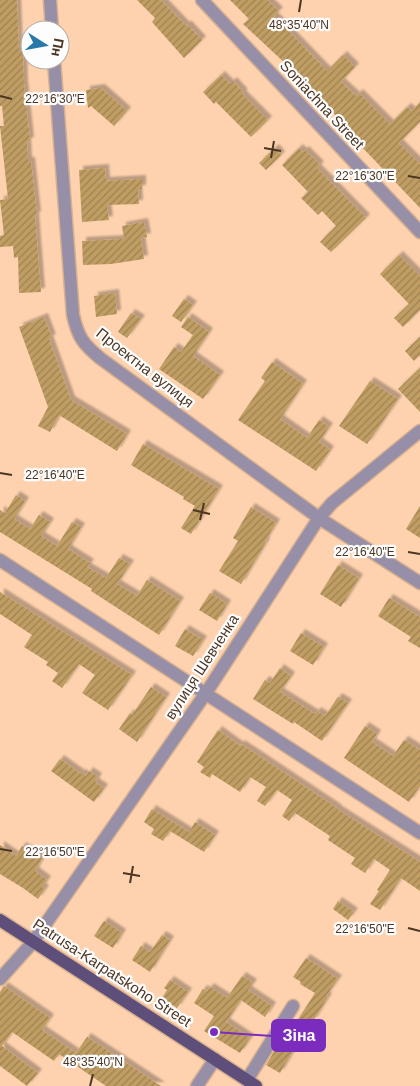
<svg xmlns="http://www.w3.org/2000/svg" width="420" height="1086" viewBox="0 0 420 1086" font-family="Arial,sans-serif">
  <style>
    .building { fill: url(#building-hatch); filter: url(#shadow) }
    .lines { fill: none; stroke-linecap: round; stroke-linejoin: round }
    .minor-casing { stroke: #d7b090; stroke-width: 15 }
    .major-casing { stroke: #d7b090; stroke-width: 15 }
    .minor { stroke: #978ea8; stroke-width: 12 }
    .major { stroke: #5e4e7a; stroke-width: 12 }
    .ticks { fill: none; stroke: #4c3624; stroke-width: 2 }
    .labels { text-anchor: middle; stroke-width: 4.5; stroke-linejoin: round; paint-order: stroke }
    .street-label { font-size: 15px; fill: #4c3624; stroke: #fdfdfd }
    .ticks-label { font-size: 12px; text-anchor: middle; fill: #4c3624; stroke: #fdfdfd; stroke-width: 4.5; stroke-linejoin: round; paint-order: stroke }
    .leader { fill: none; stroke: #7b2cbf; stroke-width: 2 }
    .callout-dot { fill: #7b2cbf; stroke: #fdfdfd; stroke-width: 2 }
    .callout { fill: #7b2cbf; stroke: #7b2cbf; stroke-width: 2 }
    .callout-label { font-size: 16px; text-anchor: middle; font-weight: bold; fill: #fff }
  </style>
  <defs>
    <pattern id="building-hatch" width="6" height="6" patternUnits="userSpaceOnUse" patternTransform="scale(1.25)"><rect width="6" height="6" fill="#c09e64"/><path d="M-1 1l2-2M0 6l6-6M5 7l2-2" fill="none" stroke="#9e8252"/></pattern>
    <filter id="shadow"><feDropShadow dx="4" dy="-4" stdDeviation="1" flood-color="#0004"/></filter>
  </defs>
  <rect width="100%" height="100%" fill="#fed2ae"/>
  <path class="building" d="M 0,0 L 17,0 L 19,52 L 23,52 L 24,84 L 30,141 L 27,142 L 28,161 L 31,161 L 37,215 L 35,216 L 41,292 L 19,293 L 18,257 L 14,258 L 13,246 L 0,247 L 0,236 L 4,235 L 0,200 L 8,199 L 0,126 L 4,126 L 2,106 L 0,106 Z
    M 137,0 L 161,0 L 186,26 L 187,24 L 202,40 L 184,58 L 152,22 L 155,18 Z
    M 230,0 L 267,0 L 279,11 L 274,16 L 327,71 L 343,55 L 355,67 L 341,82 L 356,96 L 359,93 L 390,124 L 407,107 L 412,111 L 420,102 L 420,122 L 399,143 L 420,164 L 420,208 L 360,145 L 362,144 L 335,117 L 336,116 L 287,67 L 288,66 L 243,24 L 249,19 Z
    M 221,75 L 230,84 L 233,81 L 244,93 L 242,94 L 268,120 L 251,137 L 216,102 L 214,104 L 203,92 Z
    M 101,88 L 127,111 L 114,126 L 91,106 L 88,108 L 86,90 Z
    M 275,148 L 281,155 L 266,170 L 259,163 Z
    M 299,148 L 303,152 L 305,150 L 320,165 L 317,168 L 366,218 L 331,252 L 320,242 L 336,226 L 322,211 L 318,215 L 301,198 L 308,192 L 282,165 Z
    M 105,168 L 106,181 L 142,179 L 142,189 L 138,189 L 139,204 L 107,205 L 109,220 L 82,222 L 79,170 Z
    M 144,222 L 147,237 L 141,238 L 144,259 L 111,264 L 83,265 L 82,241 L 124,239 L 122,226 Z
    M 399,255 L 420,276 L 420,310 L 403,327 L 394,318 L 409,304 L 380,274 Z
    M 115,293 L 117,314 L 96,317 L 94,296 Z
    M 184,299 L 193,305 L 181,322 L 172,316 Z
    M 131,313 L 141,319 L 127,338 L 118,332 Z
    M 44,317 L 52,338 L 49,339 L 71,400 L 127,434 L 117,451 L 59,415 L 50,432 L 38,426 L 48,407 L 19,327 Z
    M 188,317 L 209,332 L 193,356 L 220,375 L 203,399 L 159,369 L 174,347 L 181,352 L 193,335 L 181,327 Z
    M 420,337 L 420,355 L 414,361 L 405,351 Z
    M 272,362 L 303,384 L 280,419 L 307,438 L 319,420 L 329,427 L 319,442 L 330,450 L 316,471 L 238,420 L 265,381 L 261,378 Z
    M 420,368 L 420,412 L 398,389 Z
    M 370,381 L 398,399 L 367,444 L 339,426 Z
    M 143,444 L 219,489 L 191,534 L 181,528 L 195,506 L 183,499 L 184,497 L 131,465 Z
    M 16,495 L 25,501 L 14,519 L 30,529 L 39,515 L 50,522 L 41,536 L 57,546 L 72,522 L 81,527 L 68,549 L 90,563 L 87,567 L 106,578 L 119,558 L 130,564 L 117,584 L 137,596 L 147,580 L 180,601 L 159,635 L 91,591 L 92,589 L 0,532 L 0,510 L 5,513 Z
    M 420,506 L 420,538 L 406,529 Z
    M 251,507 L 276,523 L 265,541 L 266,542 L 241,584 L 219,571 L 238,541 L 233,538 Z
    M 338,565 L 359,578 L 341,607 L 320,594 Z
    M 0,592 L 132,675 L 108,710 L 82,693 L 95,675 L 79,664 L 62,688 L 52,681 L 58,673 L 46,665 L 48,662 L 24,647 L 32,635 L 0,614 Z
    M 210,593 L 227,604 L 217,621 L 199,610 Z
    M 389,598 L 420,617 L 420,648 L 408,641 L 411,637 L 378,616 Z
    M 185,629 L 203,640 L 193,656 L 175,646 Z
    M 301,633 L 324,647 L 313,665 L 290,651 Z
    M 280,668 L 291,676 L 280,692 L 315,714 L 317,711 L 325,716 L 338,697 L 348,703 L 322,741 L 294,722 L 293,724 L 253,699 L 265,680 L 270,683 Z
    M 151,687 L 166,697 L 137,742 L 119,729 L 130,713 L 132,715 Z
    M 365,726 L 377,734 L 372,742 L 393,756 L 404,740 L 420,750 L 420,786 L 409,802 L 344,758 Z
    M 218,730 L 240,746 L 241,744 L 337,808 L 337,809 L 420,862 L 420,891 L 401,878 L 380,910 L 370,904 L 379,891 L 377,890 L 390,870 L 374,859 L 365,873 L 351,864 L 355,858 L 328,840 L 330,836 L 295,813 L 289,821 L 282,816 L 292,800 L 277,790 L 265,806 L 257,801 L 266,787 L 250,777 L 240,792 L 212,774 L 210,778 L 200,772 L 204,767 L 197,762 Z
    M 60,759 L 81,774 L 82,773 L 86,776 L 89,771 L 98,777 L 95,782 L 104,788 L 94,802 L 51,771 Z
    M 152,809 L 189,832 L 195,822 L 215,835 L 204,852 L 170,831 L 163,841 L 151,834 L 154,829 L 144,822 Z
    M 0,845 L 16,856 L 22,846 L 42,858 L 35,871 L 47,880 L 42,887 L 45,889 L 38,899 L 23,888 L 0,874 Z
    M 338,901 L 354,912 L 348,920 L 333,909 Z
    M 104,921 L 122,933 L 113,948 L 94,936 Z
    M 162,935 L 170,940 L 150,972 L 132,960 L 141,946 L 150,952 Z
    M 306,958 L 338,979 L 326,996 L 328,997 L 313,1021 L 311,1020 L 280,1073 L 266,1065 L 281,1040 L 284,1041 L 315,993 L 300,984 L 301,982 L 293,977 Z
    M 242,976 L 253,983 L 248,990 L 272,1006 L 265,1017 L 241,1000 L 226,1022 L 250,1038 L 240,1053 L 204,1031 L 214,1016 L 194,1003 L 203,989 L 207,991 L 210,987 L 227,998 Z
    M 170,980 L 188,992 L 177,1008 L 162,998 L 167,990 L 164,988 Z
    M 4,986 L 50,1018 L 42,1030 L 76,1053 L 87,1037 L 161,1086 L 106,1086 L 59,1054 L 54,1061 L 12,1032 L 2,1046 L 38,1073 L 27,1086 L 0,1066 L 0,992 Z"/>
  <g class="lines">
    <g class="minor-casing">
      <path id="minor" d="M 50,0 L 52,30
        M 202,0 L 420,232
        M 54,60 L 73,315 C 78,337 83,344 100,358 L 319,518 L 420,583
        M 0,560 L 420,833
        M 0,979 L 33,942 L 206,693 L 319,518 L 332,503 L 420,431
        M 247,1080 L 293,1006
        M 197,1086 L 215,1059"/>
    </g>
    <g class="major-casing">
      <path id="major" d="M 0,920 L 256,1086"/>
    </g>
    <use href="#minor" class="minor"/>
    <use href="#major" class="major"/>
  </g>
  <path class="ticks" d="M 299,12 L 301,0M 0,96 L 12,99M 264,148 L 281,151M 271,158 L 274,141M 408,176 L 420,178M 0,473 L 12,475M 193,510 L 210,514M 200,520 L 204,503M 408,552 L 420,554M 0,849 L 12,851M 123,873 L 140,876M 130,883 L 133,866M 408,928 L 420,931M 90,1086 L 93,1074"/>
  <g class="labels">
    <g class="street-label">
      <text transform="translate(322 105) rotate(47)" y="5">Soniachna Street</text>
      <text transform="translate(145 368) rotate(38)" y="5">Проектна вулиця</text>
      <text transform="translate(202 667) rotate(-57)" y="5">вулиця Шевченка</text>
      <text transform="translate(112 973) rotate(33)" y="5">Patrusa-Karpatskoho Street</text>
    </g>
  </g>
  <g class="ticks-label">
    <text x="299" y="29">48°35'40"N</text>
    <text x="55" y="103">22°16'30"E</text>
    <text x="365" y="180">22°16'30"E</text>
    <text x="55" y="479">22°16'40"E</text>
    <text x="365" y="556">22°16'40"E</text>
    <text x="55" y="856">22°16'50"E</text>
    <text x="365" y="933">22°16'50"E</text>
    <text x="93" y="1066">48°35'40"N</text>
  </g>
  <path class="leader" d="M214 1032L272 1036"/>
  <circle class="callout-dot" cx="214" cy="1032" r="5"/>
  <rect class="callout" x="272" y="1020" width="53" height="31" rx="5"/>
  <g class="callout-label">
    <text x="299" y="1041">Зіна</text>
  </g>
  <g transform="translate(45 45) rotate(101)"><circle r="24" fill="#fdfdfd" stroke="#b6ada6"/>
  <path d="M0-4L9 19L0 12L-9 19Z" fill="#2878aa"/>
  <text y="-8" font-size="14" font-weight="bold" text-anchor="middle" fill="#4c3624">Пн</text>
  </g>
</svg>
